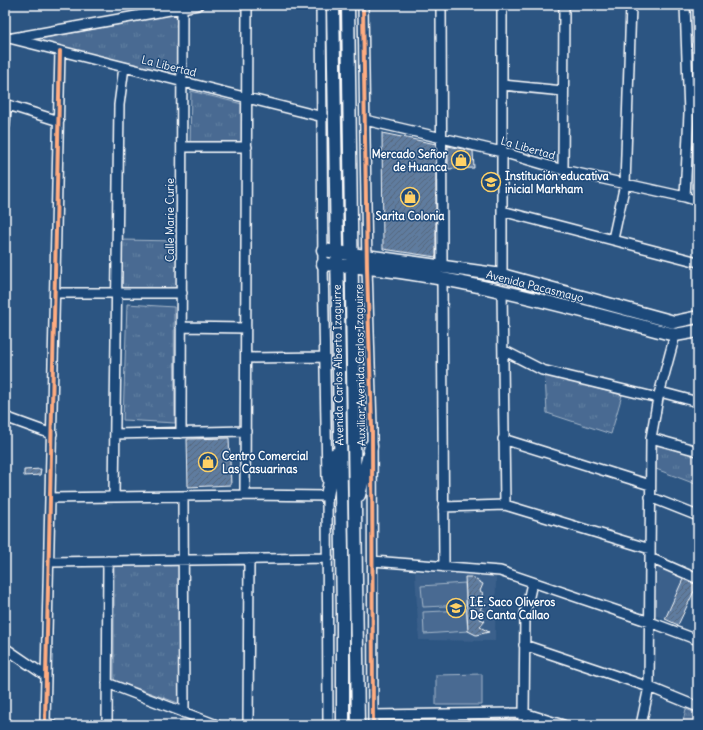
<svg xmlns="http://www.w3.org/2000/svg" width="703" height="730" viewBox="0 0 703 730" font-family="Delius,sans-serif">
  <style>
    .built { fill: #3b618b }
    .grass { fill: #486b92; stroke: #a4b5c8 }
    .park { fill: url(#park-tufts); stroke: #a4b5c8 }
    .building { fill: url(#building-hatch); stroke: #fff }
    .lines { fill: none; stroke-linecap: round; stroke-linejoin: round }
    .minor-casing { stroke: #fff; stroke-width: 12 }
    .major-casing { stroke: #fff; stroke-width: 15 }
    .minor { stroke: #1f4a7a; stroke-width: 9 }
    .major { stroke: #1f4a7a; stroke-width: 12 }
    .cycleway-casing { stroke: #1f4a7a; stroke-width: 6 }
    .cycleway { stroke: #ffac80; stroke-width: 4 }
    .labels { text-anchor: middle; stroke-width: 3; stroke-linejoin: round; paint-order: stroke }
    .street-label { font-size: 11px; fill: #fff; stroke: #1f4a7a }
    .poi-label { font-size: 11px; font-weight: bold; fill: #fff; stroke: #1f4a7a; text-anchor: start }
  </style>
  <defs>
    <pattern id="park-tufts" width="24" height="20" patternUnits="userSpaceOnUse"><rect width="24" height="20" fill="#486b92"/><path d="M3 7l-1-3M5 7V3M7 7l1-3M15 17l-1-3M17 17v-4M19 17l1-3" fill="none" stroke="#6381a2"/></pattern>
    <pattern id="building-hatch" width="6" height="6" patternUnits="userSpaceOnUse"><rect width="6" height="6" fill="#5e7c9f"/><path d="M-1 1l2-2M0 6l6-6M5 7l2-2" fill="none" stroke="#56667a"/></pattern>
  </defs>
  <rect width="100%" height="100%" fill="#2c5582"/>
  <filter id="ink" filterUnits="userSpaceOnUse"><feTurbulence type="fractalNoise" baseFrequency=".025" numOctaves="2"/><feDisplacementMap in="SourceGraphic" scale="8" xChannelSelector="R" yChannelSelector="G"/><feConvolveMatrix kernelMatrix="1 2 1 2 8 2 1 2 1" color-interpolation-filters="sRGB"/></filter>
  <g filter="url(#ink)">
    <path class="built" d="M 657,567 L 683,579 L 665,619 L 655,615 Z
      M 415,572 L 496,576 L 495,641 L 419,640 Z"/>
    <path class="grass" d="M 465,583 L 466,605 L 423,607 L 421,586 Z
      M 466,610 L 468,631 L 424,634 L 423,612 Z
      M 482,674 L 482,705 L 436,705 L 436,675 Z"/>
    <path class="park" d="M 176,14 L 179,75 L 34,40 Z
      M 191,91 L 242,104 L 242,146 L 190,145 Z
      M 121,240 L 180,241 L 180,289 L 120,290 Z
      M 127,304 L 174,307 L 175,423 L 123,420 Z
      M 545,375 L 622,395 L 611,434 L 547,413 Z
      M 657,444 L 698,455 L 698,485 L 656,469 Z
      M 179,563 L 181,704 L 114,680 L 114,565 Z
      M 686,709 L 698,714 L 698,725 L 682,725 Z
      M 519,719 L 518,725 L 459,725 L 459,720 Z"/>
    <path class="building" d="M 382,133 L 436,144 L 436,257 L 383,249 Z
      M 448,146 L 473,151 L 474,168 L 448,169 Z
      M 229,438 L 231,485 L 188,487 L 187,439 Z
      M 41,469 L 40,475 L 24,476 L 24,470 Z
      M 465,577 L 471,577 L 483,584 L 480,591 L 483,593 L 480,601 L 484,602 L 480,610 L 484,611 L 480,619 L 485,621 L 480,627 L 489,632 L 476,635 L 468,631 Z
      M 683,579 L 697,585 L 678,625 L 665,619 Z"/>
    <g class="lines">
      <g class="minor-casing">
        <path id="minor" d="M 321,5 L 323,264 L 327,478
          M 363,5 L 367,268 L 372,427 L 373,725
          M 441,5 L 442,266
          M 502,5 L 502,275
          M 685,5 L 689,113 L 685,197
          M 5,37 L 323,117
          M 13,38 L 198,5
          M 502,85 L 563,91
          M 5,104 L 59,121
          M 365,120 L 502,152 L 563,170 L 685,197 L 698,201
          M 5,125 L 6,105
          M 182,147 L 247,147
          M 563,170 L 564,5
          M 502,211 L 698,262
          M 613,239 L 625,184 L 631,5
          M 442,280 L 444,567
          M 502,291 L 505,505
          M 55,293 L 182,293
          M 181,327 L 246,328
          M 503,350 L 542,370 L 658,398
          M 246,358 L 325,357
          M 660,392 L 698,402
          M 5,417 L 52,434
          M 181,433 L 182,8
          M 115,434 L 246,431
          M 651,438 L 698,451
          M 503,439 L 650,485
          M 327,490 L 328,725
          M 245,495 L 247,5
          M 183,496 L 184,713
          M 114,497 L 119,105 L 124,67
          M 650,497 L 698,516
          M 50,498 L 245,495 L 327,496
          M 443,507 L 505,505 L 650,549
          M 650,558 L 698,579
          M 373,561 L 500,571 L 650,622 L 698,640
          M 49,562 L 328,558
          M 524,645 L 649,687 L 698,707
          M 5,648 L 46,676
          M 107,683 L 217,725
          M 373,715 L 524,713 L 563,725
          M 5,722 L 9,725
          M 52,725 L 45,722 L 60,51
          M 107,725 L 108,561
          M 248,725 L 249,559
          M 453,725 L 454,714
          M 522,725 L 524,713 L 525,614 L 532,583
          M 641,725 L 649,687 L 651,438 L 658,398 L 675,335"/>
      </g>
      <g class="major-casing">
        <path id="major" d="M 333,5 L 343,612 L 343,725
          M 348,5 L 358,725
          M 323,250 L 502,275 L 674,322 L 698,317
          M 323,264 C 443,271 559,305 675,335 L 698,331
          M 359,495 L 371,446
          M 327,496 L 335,454"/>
      </g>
      <use href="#minor" class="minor"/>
      <use href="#major" class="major"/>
      <g class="cycleway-casing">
        <path id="cycleway" d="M 363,5 L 367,268 L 372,427 L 373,725
          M 52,725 L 45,722 L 60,51"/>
      </g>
      <use href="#cycleway" class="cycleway"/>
    </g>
  </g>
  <defs>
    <g id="shop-ring" transform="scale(1)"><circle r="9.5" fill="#1f4a7a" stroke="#ffd166" stroke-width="1.5"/><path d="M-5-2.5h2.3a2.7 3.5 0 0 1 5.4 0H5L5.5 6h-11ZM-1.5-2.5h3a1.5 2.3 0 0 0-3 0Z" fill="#ffd166"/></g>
    <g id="school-ring" transform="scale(1)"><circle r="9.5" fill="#1f4a7a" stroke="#ffd166" stroke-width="1.5"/><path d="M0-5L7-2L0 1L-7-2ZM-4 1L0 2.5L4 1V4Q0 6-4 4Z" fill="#ffd166"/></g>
  </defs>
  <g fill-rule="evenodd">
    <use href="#shop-ring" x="461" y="160"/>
    <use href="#school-ring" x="491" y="182"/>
    <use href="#shop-ring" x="410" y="197"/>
    <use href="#shop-ring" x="208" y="462"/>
    <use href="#school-ring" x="456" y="608"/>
  </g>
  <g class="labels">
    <g class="street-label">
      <text transform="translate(169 66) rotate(14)" y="4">La Libertad</text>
      <text transform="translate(528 148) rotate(16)" y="4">La Libertad</text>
      <text transform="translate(170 220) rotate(-90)" y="4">Calle Marie Curie</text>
      <text transform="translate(535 286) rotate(14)" y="4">Avenida Pacasmayo</text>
      <text transform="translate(338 365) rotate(-91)" y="4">Avenida Carlos Alberto Izaguirre</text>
      <text transform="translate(360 365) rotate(-91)" y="4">Auxiliar Avenida Carlos Izaguirre</text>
    </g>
    <g class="poi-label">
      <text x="447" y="158" text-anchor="end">Mercado Señor<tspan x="447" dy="13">de Huanca</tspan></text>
      <text x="505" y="180">Institución educativa<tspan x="505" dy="13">inicial Markham</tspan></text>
      <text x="410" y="220" text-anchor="middle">Sarita Colonia</text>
      <text x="222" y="460">Centro Comercial<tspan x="222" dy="13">Las Casuarinas</tspan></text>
      <text x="470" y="606">I.E. Saco Oliveros<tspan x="470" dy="13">De Canta Callao</tspan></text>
    </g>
  </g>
  <rect width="703" height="730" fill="none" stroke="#1f4a7a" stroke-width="20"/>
  <rect x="10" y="10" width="683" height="710" fill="none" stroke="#fff" stroke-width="1.5" filter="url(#ink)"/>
</svg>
